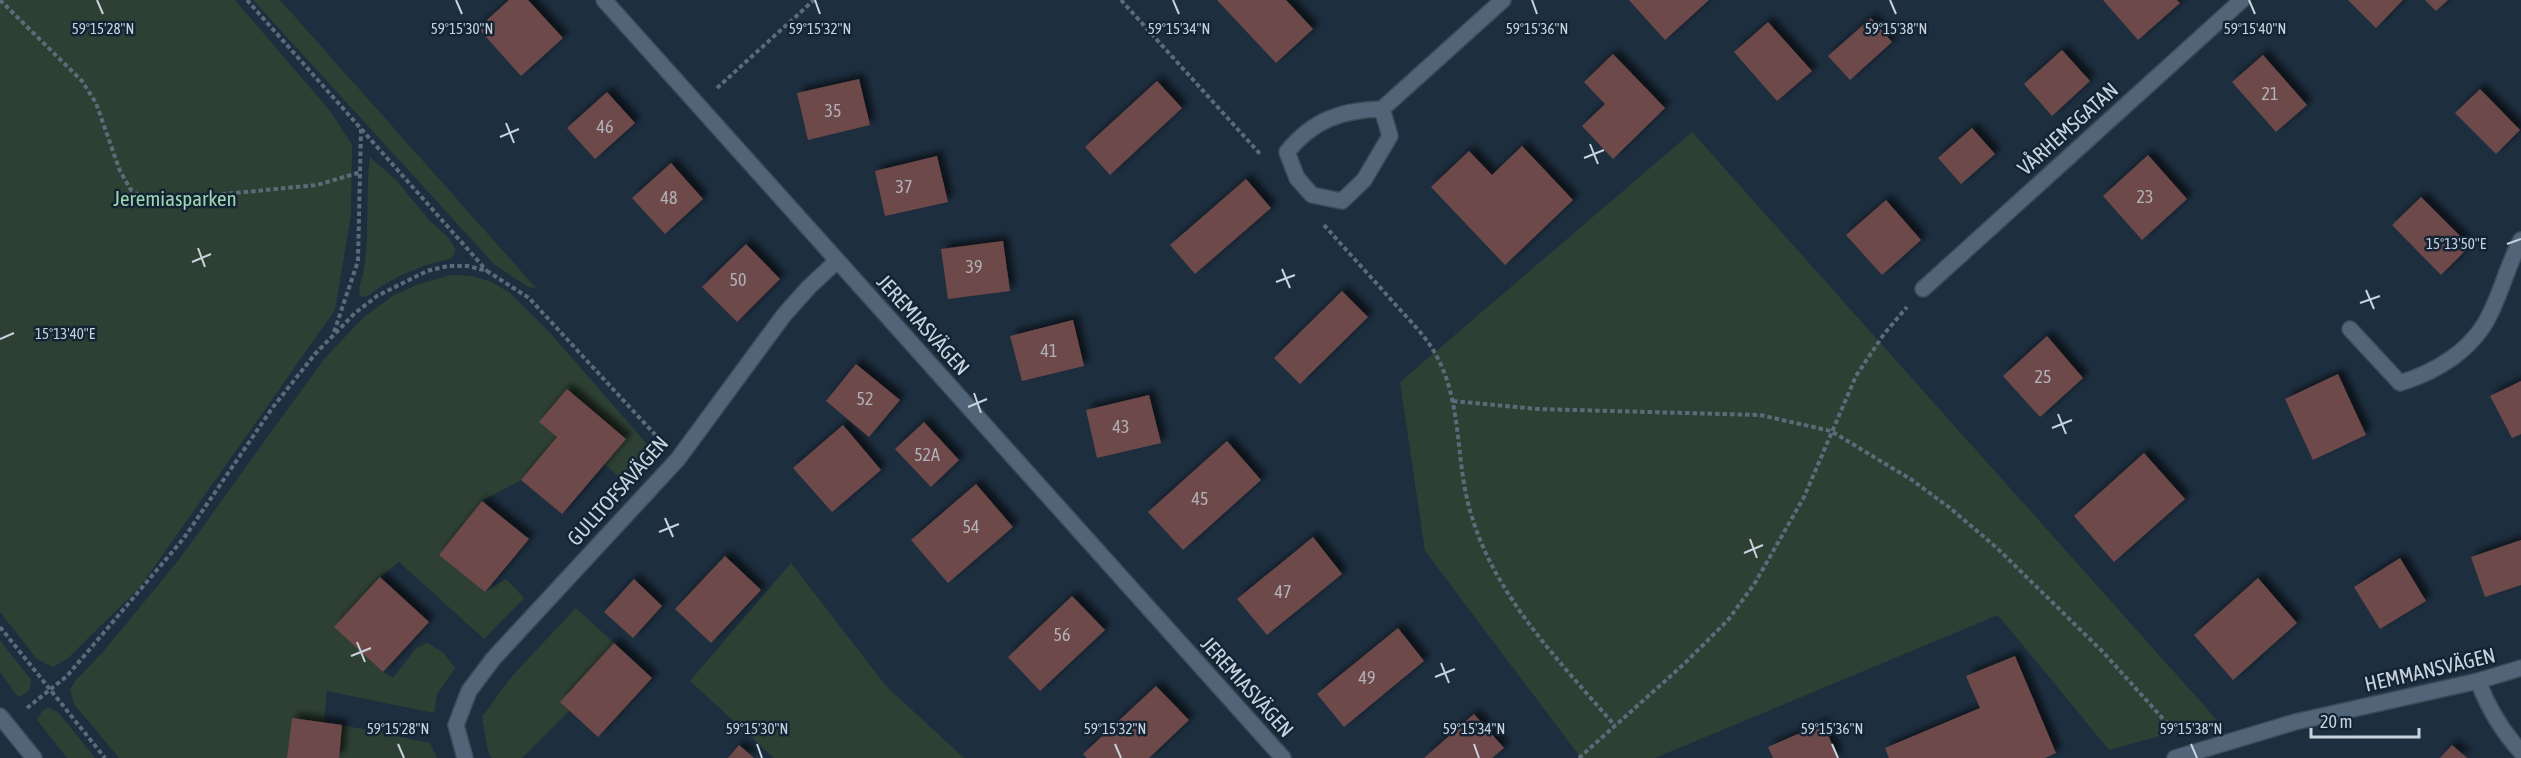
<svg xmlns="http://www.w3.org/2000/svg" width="2521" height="758" viewBox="0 0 2521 758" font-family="'Asap Condensed',sans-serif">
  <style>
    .green { fill: #2e4033 }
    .building { fill: #6e4948; filter: url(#shadow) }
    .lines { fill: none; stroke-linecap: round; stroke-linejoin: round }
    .service-casing { stroke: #3c4b59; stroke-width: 18 }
    .minor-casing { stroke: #3c4b59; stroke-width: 18 }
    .tertiary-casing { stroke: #3c4b59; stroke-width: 18 }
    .path { stroke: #5c6b7a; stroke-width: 4; stroke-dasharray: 4.5 3; stroke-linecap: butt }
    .service { stroke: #526578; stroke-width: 15 }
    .minor { stroke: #526578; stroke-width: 15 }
    .tertiary { stroke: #526578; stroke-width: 15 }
    .ticks { fill: none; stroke: #c8d3dd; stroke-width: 2 }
    .labels { text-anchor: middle; stroke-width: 5; stroke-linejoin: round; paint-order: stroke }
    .number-label { font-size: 18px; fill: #b2b0b8 }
    .street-label { font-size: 21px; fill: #c8d3dd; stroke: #142434 }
    .park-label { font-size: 21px; fill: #9dd6ae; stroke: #142434 }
    .ticks-label { font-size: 15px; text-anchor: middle; fill: #c8d3dd; stroke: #142434; stroke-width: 5; stroke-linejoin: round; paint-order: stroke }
  </style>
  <defs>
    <filter id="shadow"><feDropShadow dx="5.5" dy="-5.5" stdDeviation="3" flood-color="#0009"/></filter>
  </defs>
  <rect width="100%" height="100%" fill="#1d2e3f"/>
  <path class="green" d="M 0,0 L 235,0 L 331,112 L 352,145 L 351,215 L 335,310 L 140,587 L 67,659 L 53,667 L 37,659 L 0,612 Z
    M 253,0 L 280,0 L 536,288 L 528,287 L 494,264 Z
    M 1692,132 L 2217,720 L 2109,750 L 1998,615 L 1655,758 L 1581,758 L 1425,551 L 1400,382 Z
    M 370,157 L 397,181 L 430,221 L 449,238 L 456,250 L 451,259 C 419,265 391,278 366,297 L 360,296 C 357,285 363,280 364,269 C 370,232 365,194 370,157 Z
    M 451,275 L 472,276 L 492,282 L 510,293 L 552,335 L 653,451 L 626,483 L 604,464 L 626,438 L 567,389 L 539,422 L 557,437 L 521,480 L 482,501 L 439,555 L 485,592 L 506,579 L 524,598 L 484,639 L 399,562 L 380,577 L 334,627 L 383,672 L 393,678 L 416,648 L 427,643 L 444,653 L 455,668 L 437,694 L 434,713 L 327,691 L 324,723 L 292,719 L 287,758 L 119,758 L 74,704 L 70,690 L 75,681 L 102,653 L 178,561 L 324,359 L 364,317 L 394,295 L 419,284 Z
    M 791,563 L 886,686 L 964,758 L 774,758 L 690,681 Z
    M 576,608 L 614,643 L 561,701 L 570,710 L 522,758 L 492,758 L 488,752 L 482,717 L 512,676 Z
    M 0,640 L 31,680 C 31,690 28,693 18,697 L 0,672 Z
    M 49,708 L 58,712 L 95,758 L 67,758 L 37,720 L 42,711 Z
    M 342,725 L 430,743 L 437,758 L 339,758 Z"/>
  <path class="building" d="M 509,0 L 528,0 L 563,38 L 521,76 L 478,28 Z
    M 1217,0 L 1286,0 L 1313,29 L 1276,63 Z
    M 1629,0 L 1709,0 L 1665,40 Z
    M 2103,0 L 2177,0 L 2180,3 L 2138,40 Z
    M 2348,0 L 2403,0 L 2376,28 Z
    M 2425,0 L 2448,0 L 2436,11 Z
    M 1871,18 L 1892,42 L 1850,80 L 1828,56 Z
    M 1768,22 L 1812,71 L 1777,101 L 1734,52 Z
    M 2062,50 L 2090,81 L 2052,116 L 2024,84 Z
    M 1613,54 L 1665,108 L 1613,159 L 1582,126 L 1605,104 L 1584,82 Z
    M 2263,55 L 2307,105 L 2276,132 L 2232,82 Z
    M 859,79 L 870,125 L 808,140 L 797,93 Z
    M 1157,81 L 1182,108 L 1110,175 L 1085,147 Z
    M 2480,89 L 2520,130 L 2496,154 L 2455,113 Z
    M 607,92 L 635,123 L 595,159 L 567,128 Z
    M 1972,128 L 1995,154 L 1961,184 L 1938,158 Z
    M 1522,146 L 1573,200 L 1505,265 L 1431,187 L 1469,151 L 1492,175 Z
    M 2148,155 L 2187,199 L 2142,240 L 2103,196 Z
    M 937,156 L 948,202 L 885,216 L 875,171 Z
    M 671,163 L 703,199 L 665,234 L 632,198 Z
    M 1246,179 L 1271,208 L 1195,274 L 1170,245 Z
    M 2421,197 L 2470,246 L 2441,275 L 2392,225 Z
    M 1886,200 L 1921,240 L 1882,275 L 1846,235 Z
    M 1003,241 L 1010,291 L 948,299 L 941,249 Z
    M 746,244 L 780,279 L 737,322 L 702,287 Z
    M 1342,291 L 1368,317 L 1300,384 L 1274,358 Z
    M 1073,320 L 1084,366 L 1022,381 L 1010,336 Z
    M 2047,336 L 2083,378 L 2040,417 L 2003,376 Z
    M 856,364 L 900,400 L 869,437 L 826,401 Z
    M 2338,374 L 2366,435 L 2313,460 L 2285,399 Z
    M 2521,381 L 2521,434 L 2512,438 L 2490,396 Z
    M 567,389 L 626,439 L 562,514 L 521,480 L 557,437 L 539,422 Z
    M 1149,395 L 1161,443 L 1097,458 L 1086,410 Z
    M 924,422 L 959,460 L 931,487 L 895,449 Z
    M 843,425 L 881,470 L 832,512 L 793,468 Z
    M 1227,441 L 1261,480 L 1183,550 L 1148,512 Z
    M 2144,453 L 2185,499 L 2114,562 L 2074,516 Z
    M 976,484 L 1013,527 L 948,583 L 911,540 Z
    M 482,501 L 529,539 L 485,592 L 439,555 Z
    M 1313,537 L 1342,574 L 1267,635 L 1237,599 Z
    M 2521,540 L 2521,585 L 2485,597 L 2471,557 Z
    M 725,556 L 761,590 L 711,643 L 675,609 Z
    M 2400,558 L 2426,601 L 2380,629 L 2354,587 Z
    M 380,577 L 429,622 L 383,672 L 334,627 Z
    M 2258,578 L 2297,623 L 2233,680 L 2194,635 Z
    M 634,579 L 662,606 L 633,638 L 604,612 Z
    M 1072,596 L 1105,630 L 1040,691 L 1008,657 Z
    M 1398,628 L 1424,661 L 1344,727 L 1317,694 Z
    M 614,643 L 652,678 L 598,737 L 560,702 Z
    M 2015,656 L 2056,753 L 2045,758 L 1889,758 L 1885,748 L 1980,708 L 1966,676 Z
    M 1156,686 L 1189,720 L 1149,758 L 1087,758 L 1083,754 Z
    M 1474,714 L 1504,748 L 1492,758 L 1424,758 Z
    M 292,718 L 342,725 L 339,758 L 287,758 Z
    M 1823,723 L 1838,758 L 1773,758 L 1768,747 Z
    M 739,745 L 754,758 L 728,758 Z
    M 2452,745 L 2467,758 L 2440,758 Z"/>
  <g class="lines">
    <g class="service-casing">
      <path id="service" d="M 2350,329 L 2400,383 C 2436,372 2473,350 2490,314 C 2502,290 2508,264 2521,240"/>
    </g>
    <g class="minor-casing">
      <path id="minor" d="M 604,0 L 1283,758
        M 1382,109 L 1390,136 L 1364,180 L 1342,201 L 1312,195 L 1297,178 L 1287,152 C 1313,120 1341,110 1382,109 L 1503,0
        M 1923,289 L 2242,0
        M 2478,681 C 2488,708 2502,731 2521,752
        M 465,758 L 456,725 L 469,691 L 493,659 L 678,459 L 784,315 L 809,287 L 837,261"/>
    </g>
    <g class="tertiary-casing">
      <path id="tertiary" d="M 0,716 L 34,758
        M 2175,758 L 2295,722 L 2478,681 L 2521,668"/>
    </g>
    <path class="path" d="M 0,0 L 82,81 L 96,103 L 120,171 L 131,190 L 149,202 L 180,202 L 214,195 L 317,185 L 361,172
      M 247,0 L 487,271
      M 1121,0 L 1261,155
      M 717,88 L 814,0
      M 1324,225 C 1347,251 1371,277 1394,303 C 1409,320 1427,337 1437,357 C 1461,401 1456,455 1468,503 C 1490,592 1557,658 1615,726
      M 334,332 L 358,261 L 361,129
      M 1453,401 L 1537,409 L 1760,415 L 1831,431 L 1912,480 L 1950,508 L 1997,548 L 2103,652 L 2174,731
      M 0,627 L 105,758
      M 27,708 L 67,676 L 184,538 L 273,407 L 315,354 L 355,313 L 377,296 L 427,271 L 448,266 L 468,266 L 487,271 L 529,298 L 661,441
      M 1579,758 L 1685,663 L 1728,620 L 1755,583 L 1804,497 L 1856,376 L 1884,334 L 1907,307"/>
    <use href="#service" class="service"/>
    <use href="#minor" class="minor"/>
    <use href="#tertiary" class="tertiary"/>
  </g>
  <path class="ticks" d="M 97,0 L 103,14M 456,0 L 462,14M 815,0 L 820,14M 1173,0 L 1179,14M 1532,0 L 1537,14M 1890,0 L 1896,14M 2249,0 L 2255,14M 506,123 L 514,143M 500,137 L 519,129M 1590,144 L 1598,164M 1584,158 L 1604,150M 2507,244 L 2521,239M 198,248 L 205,267M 192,262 L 211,254M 1282,269 L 1290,288M 1276,282 L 1295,275M 2366,290 L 2374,309M 2360,303 L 2380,296M 0,339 L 14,333M 974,393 L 981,413M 968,407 L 987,399M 2058,414 L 2066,434M 2052,428 L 2072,420M 665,518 L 673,537M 659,532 L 679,524M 1750,539 L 1757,558M 1744,553 L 1763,545M 357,642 L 365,662M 351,656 L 371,648M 1441,663 L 1449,683M 1435,677 L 1455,669M 398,744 L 404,758M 757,744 L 762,758M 1115,744 L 1121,758M 1474,744 L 1479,758M 1832,744 L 1838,758M 2191,744 L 2197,758"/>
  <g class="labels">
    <g class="number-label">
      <text x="2270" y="100">21</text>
      <text x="833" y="117">35</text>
      <text x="605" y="133">46</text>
      <text x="904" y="193">37</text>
      <text x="2145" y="203">23</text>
      <text x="669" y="204">48</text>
      <text x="974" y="273">39</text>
      <text x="738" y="286">50</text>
      <text x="1049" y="357">41</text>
      <text x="2043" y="383">25</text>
      <text x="865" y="405">52</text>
      <text x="1121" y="433">43</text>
      <text x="927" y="461">52A</text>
      <text x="1200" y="505">45</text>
      <text x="971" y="533">54</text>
      <text x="1283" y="598">47</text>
      <text x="1062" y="641">56</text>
      <text x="1367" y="684">49</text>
    </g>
    <g class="street-label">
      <text transform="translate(2068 129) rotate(-42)" y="7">VÅRHEMSGATAN</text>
      <text transform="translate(923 325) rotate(48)" y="7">JEREMIASVÄGEN</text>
      <text transform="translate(618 491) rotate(-48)" y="7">GULLTOFSAVÄGEN</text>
      <text transform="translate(2430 670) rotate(-13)" y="7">HEMMANSVÄGEN</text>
      <text transform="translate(1247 687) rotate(48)" y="7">JEREMIASVÄGEN</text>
    </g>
    <g class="park-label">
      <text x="175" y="206">Jeremiasparken</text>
    </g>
  </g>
  <g class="ticks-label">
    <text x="462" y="34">59°15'30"N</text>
    <text x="820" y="34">59°15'32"N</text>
    <text x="2255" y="34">59°15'40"N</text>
    <text x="103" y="34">59°15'28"N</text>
    <text x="1179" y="34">59°15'34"N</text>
    <text x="1537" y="34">59°15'36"N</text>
    <text x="1896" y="34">59°15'38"N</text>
    <text x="2456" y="249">15°13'50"E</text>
    <text x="65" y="339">15°13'40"E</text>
    <text x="398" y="734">59°15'28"N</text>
    <text x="757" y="734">59°15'30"N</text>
    <text x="1115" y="734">59°15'32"N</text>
    <text x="1474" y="734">59°15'34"N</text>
    <text x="1832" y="734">59°15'36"N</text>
    <text x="2191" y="734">59°15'38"N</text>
  </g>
  <path d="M2311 728v9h108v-9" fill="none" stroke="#c8d3dd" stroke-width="3"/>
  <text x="2320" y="728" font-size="18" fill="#c8d3dd" stroke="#142434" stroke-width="4.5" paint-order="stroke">20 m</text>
</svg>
